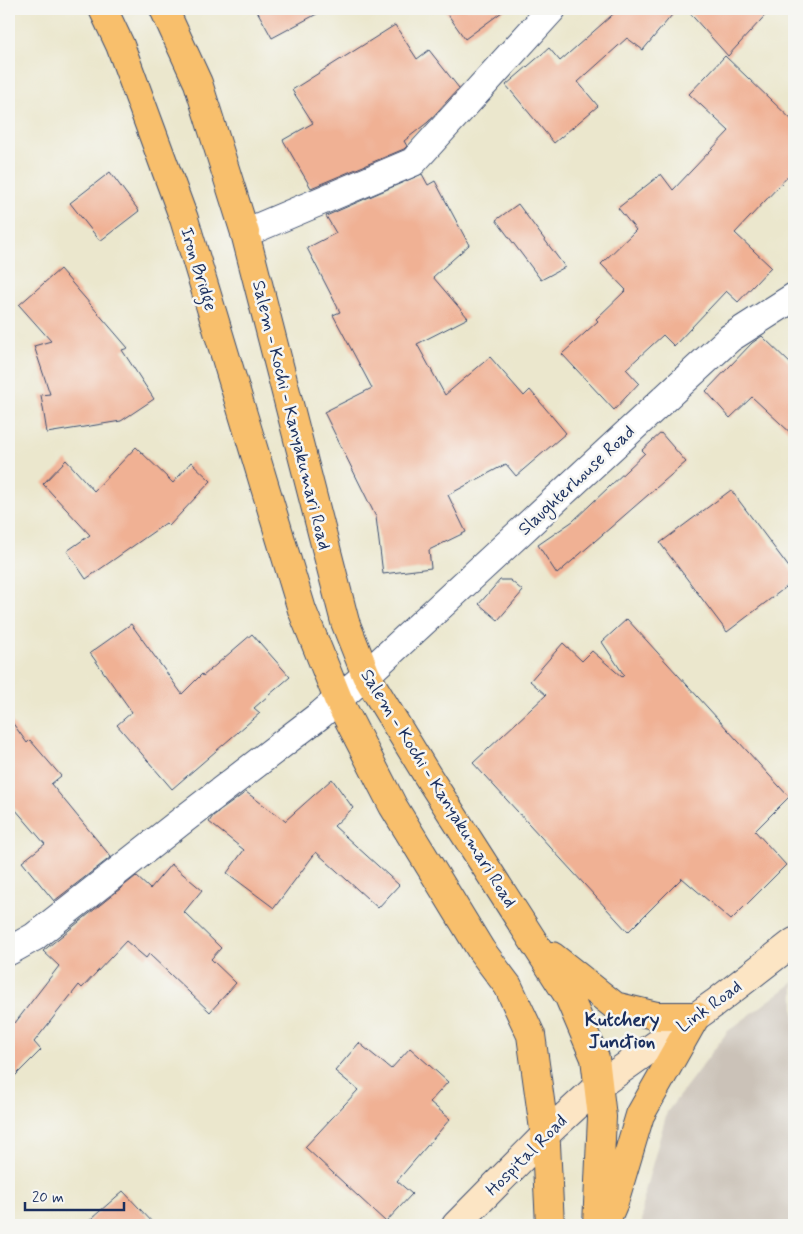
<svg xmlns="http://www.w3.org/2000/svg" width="803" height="1234" viewBox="0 0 803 1234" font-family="Mynerve,sans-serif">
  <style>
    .industrial { fill: #cbc2b8 }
    .building { fill: #f0b194 }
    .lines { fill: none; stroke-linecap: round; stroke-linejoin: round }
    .minor-casing { stroke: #3a4b6f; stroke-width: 30 }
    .secondary-casing { stroke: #3a4b6f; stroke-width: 30 }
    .primary-casing { stroke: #3a4b6f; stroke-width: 30 }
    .minor { stroke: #fff; stroke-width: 28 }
    .secondary { stroke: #fce5c4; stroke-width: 28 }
    .primary { stroke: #f8bf6c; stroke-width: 28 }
    .labels { text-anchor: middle; stroke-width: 5; stroke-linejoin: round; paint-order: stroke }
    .street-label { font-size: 18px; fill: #1b2f5e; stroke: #f6f6f2 }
    .neighbourhood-label { font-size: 19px; font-weight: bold; fill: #1b2f5e; stroke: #f6f6f2 }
  </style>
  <rect width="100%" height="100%" fill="#f6f6f2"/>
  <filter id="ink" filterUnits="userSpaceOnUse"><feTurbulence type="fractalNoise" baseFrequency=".02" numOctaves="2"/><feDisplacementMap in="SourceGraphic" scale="10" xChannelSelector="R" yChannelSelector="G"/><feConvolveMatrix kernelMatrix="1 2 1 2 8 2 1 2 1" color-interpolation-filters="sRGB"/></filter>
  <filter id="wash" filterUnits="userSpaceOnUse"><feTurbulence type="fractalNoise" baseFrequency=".0096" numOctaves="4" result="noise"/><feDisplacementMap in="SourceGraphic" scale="20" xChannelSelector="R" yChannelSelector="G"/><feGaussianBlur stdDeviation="1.12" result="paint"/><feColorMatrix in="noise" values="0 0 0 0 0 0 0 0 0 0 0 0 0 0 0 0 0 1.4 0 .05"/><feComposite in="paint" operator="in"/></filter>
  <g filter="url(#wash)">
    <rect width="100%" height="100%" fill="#ebe7cd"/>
    <path class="industrial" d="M 794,982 L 794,1225 L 642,1225 L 643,1198 L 667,1112 L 728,1031 Z"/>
    <g id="blocks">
      <path class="building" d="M 256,9 L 326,9 L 272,38 Z
        M 444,9 L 506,9 L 465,39 Z
        M 619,9 L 677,9 L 643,50 L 627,38 L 578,82 L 598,106 L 554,143 L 506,85 L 549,48 L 560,61 Z
        M 686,9 L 771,9 L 728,56 Z
        M 395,25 L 417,59 L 429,50 L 459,88 L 428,122 L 404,141 L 407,146 L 404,149 L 311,188 L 283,140 L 313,123 L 292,90 Z
        M 725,56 L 794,122 L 794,170 L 735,233 L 771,267 L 738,302 L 726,291 L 674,346 L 663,335 L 626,369 L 639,383 L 614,410 L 562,354 L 598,321 L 596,319 L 626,290 L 601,264 L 636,230 L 618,208 L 661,174 L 673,190 L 729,131 L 689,94 Z
        M 110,172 L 139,211 L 100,241 L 70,203 Z
        M 422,174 L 428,185 L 435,181 L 469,245 L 433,277 L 468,318 L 417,344 L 445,395 L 490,357 L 524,396 L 530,390 L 566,433 L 516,476 L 506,464 L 448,495 L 466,532 L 429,550 L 431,568 L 383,574 L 376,517 L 324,412 L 372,388 L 333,315 L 340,312 L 307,248 L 336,233 L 326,216 Z
        M 518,204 L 565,267 L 541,280 L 496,220 Z
        M 60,269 L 128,348 L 122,350 L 154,399 L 121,421 L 47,433 L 41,395 L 50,394 L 34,346 L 51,341 L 19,305 Z
        M 762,336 L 794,367 L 794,436 L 752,397 L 730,418 L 706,391 L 752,343 Z
        M 661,433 L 686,462 L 557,574 L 538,545 L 573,521 L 645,453 L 642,450 Z
        M 136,447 L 173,483 L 191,462 L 211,481 L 169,526 L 166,523 L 86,579 L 67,551 L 90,535 L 43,484 L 66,460 L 94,491 Z
        M 731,490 L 794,574 L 794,581 L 727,632 L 660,543 Z
        M 500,580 L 510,580 L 523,591 L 498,620 L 479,604 Z
        M 627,619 L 789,797 L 755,831 L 786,865 L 731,920 L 682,878 L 628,932 L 473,763 L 546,695 L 530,681 L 563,643 L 582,661 L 592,651 L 622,677 L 624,675 L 602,642 Z
        M 131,624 L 182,694 L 202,674 L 203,676 L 252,634 L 290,677 L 254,708 L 260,713 L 172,789 L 117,725 L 132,712 L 90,653 Z
        M 9,718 L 27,743 L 30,740 L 61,776 L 51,784 L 111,857 L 54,901 L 22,862 L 45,844 L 9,802 Z
        M 332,779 L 353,808 L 334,826 L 399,885 L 378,908 L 316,852 L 274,908 L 227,873 L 244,850 L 209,822 L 213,816 L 246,792 L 285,821 Z
        M 171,864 L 202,890 L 184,912 L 221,948 L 211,959 L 236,983 L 210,1012 L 149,954 L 146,958 L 126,941 L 82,988 L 79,985 L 34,1042 L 41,1050 L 9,1082 L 9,1017 L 15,1023 L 59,966 L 43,951 L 136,876 L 150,889 Z
        M 359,1043 L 391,1069 L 410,1048 L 448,1082 L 430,1102 L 450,1119 L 397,1181 L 412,1194 L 386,1222 L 305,1147 L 358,1090 L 335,1071 Z
        M 123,1191 L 155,1225 L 84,1225 Z"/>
    </g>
  </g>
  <g filter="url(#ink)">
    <use href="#blocks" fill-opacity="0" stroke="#3a4b6f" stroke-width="1"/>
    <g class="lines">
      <g class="minor-casing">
        <path id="minor" d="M 245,233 L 413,162 L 552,9
          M 9,951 L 34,937 L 179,823 L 320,715 L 366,675 L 730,338 L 794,297"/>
      </g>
      <g class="secondary-casing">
        <path id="secondary" d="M 456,1225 L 545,1135 L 598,1086 L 715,1003 L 794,942"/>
      </g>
      <g class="primary-casing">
        <path id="primary" d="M 103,9 L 120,45 L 184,219 L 302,610 L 338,699 L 393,806 L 481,950 L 508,986 L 531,1035 L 546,1144 L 550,1225
          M 164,9 L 198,83 L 245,233 L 345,622 L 366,675 L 427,775 L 569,997 L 595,1058 L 602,1117 L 597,1225
          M 552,956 L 615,1006 L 657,1016 L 696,1016 L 640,1115 L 614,1202 L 605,1223"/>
      </g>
      <use href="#minor" class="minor"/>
      <use href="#secondary" class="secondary"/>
      <use href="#primary" class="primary"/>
    </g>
  </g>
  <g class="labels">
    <g class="street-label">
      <text transform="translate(199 269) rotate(73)" y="6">Iron Bridge</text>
      <text transform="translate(292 415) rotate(76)" y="6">Salem - Kochi - Kanyakumari Road</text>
      <text transform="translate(576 480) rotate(-43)" y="6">Slaughterhouse Road</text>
      <text transform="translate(439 788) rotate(58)" y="6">Salem - Kochi - Kanyakumari Road</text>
      <text transform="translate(709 1006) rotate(-36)" y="6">Link Road</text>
      <text transform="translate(526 1155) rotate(-45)" y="6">Hospital Road</text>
    </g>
    <g class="neighbourhood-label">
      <text x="622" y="1026">Kutchery<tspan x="622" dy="22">Junction</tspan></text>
    </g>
  </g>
  <rect width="803" height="1234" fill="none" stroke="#f6f6f2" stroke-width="30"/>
  <path d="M25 1202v8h99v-8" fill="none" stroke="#1b2f5e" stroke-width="2.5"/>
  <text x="32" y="1202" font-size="15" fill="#1b2f5e" stroke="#f6f6f2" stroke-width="4" paint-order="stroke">20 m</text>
</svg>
